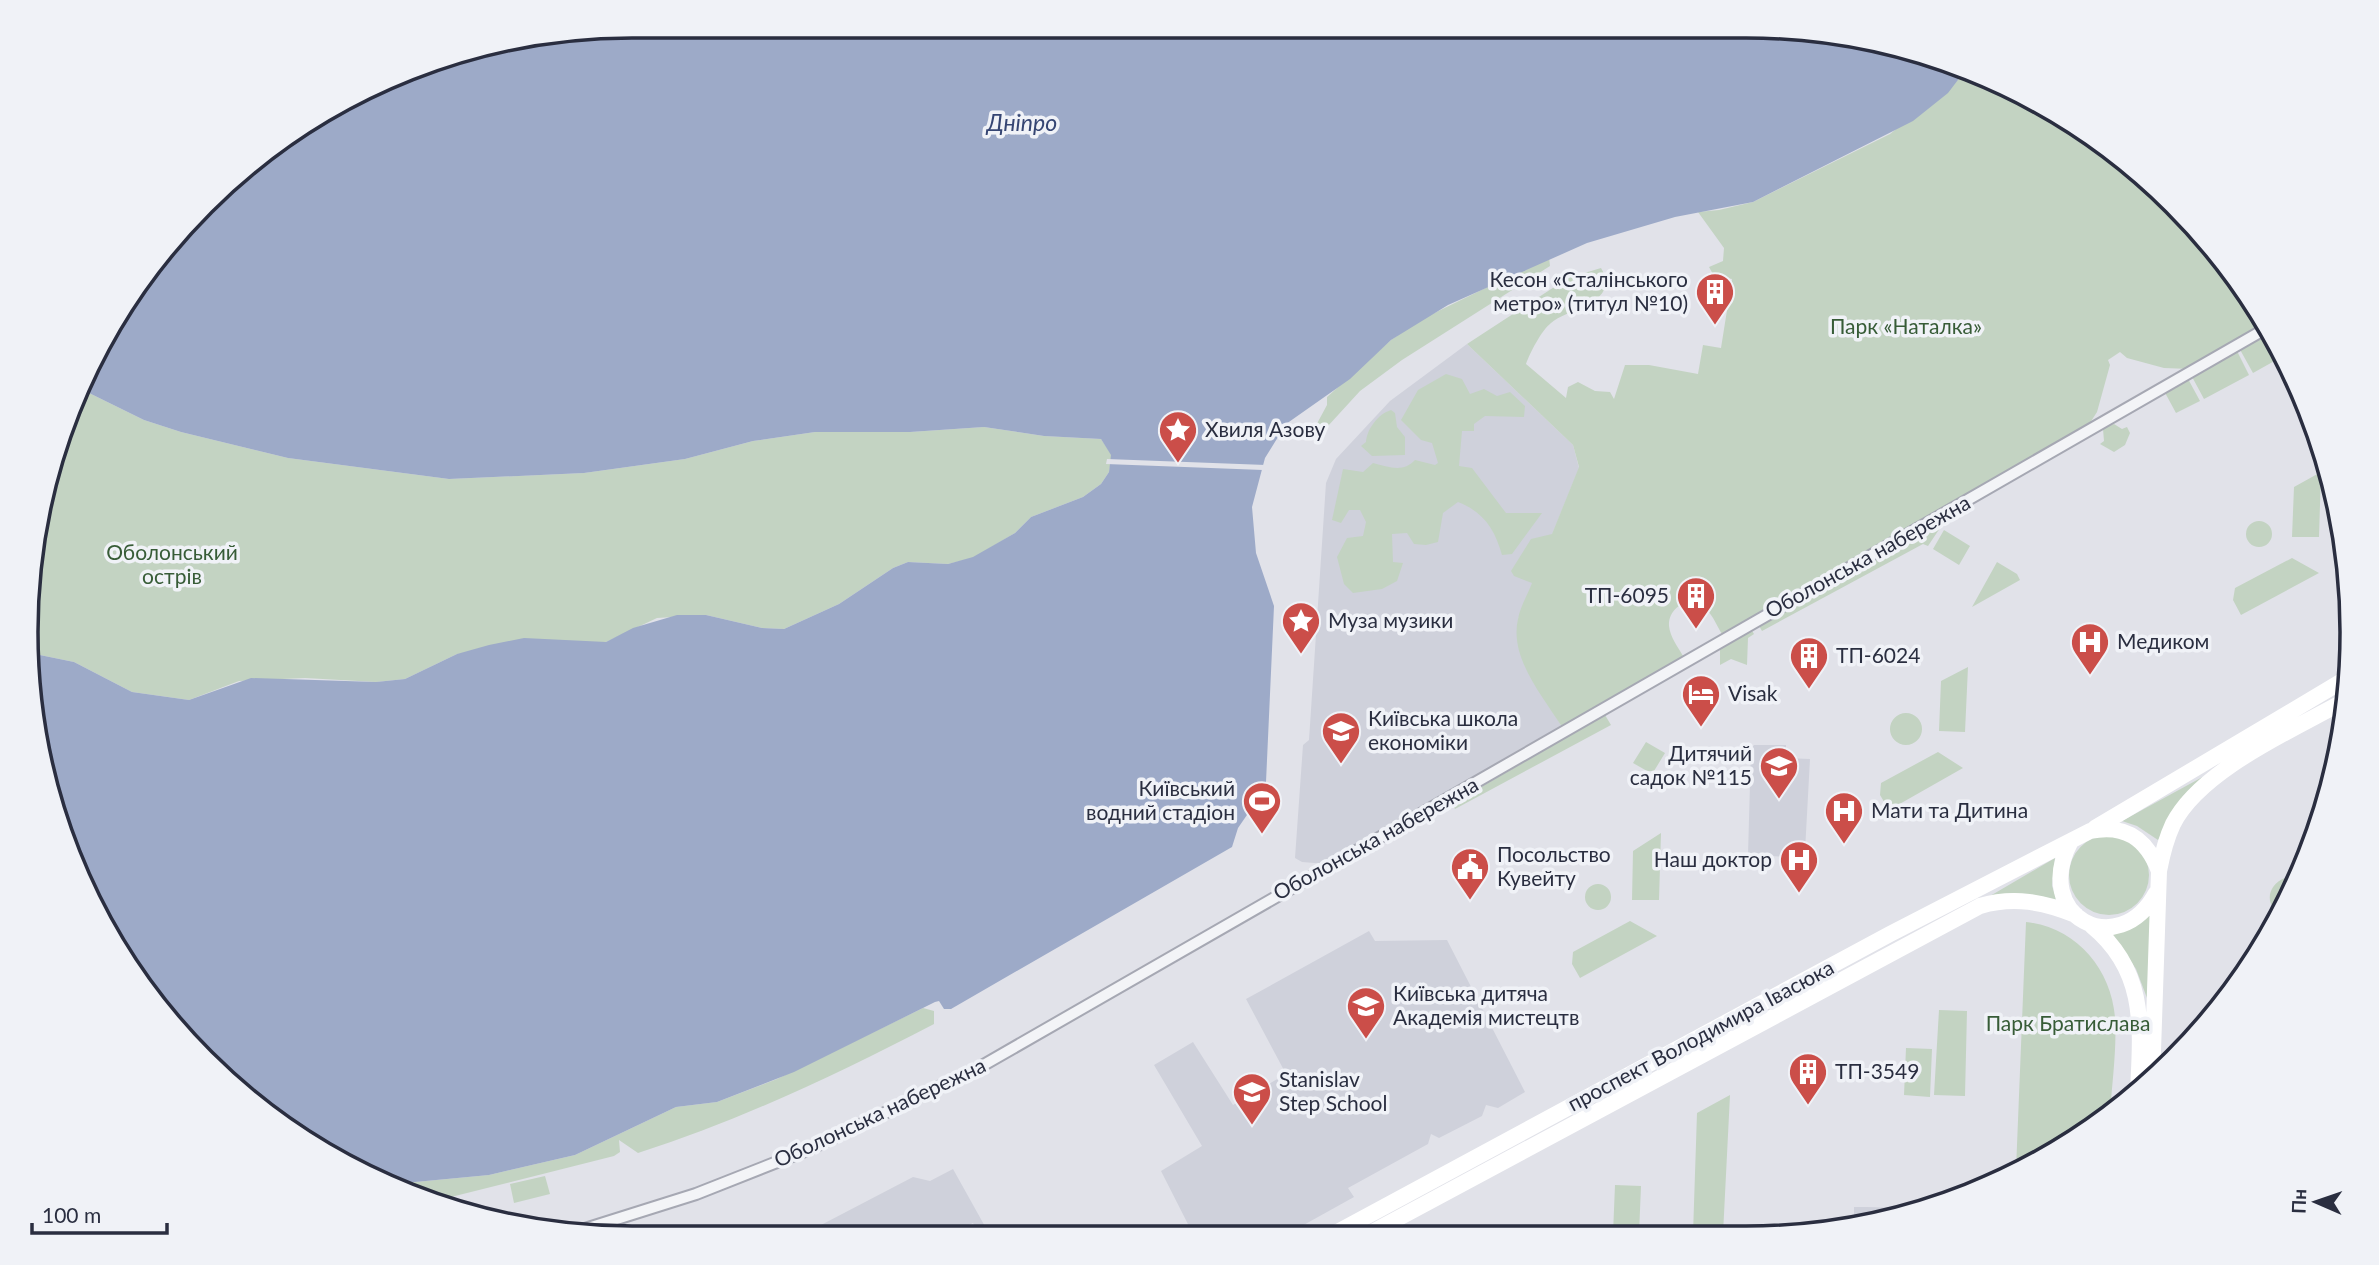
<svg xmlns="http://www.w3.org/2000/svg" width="2379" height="1265" viewBox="0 0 2379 1265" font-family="Lato,sans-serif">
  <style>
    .built { fill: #cfd1db }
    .green { fill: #c3d3c2 }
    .water { fill: #9daac8 }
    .pier { fill: #e1e2e9 }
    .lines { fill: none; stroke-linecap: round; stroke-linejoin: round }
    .street-casing { stroke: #a6a8b3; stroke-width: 14 }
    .street { stroke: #f3f4f7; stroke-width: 10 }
    .secondary { stroke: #fff; stroke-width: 16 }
    .labels { text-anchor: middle; stroke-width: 7; stroke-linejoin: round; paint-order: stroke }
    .poi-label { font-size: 21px; fill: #2a2e40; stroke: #f0f2f7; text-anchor: start }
    .park-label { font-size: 21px; fill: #375c37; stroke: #f0f2f7 }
    .street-label { font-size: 21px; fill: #2a2e40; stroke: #f0f2f7 }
    .water-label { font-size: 23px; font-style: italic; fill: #354573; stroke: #f0f2f7 }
    .rim { fill: none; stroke: #2a2e40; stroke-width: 3.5 }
  </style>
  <rect width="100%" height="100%" fill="#e1e2e9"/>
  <path class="built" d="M 1467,344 L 1573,445 L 1579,468 L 1518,619 L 1525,666 L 1562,727 L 1327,864 L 1302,862 L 1295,858 L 1303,745 L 1309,740 L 1326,483 L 1336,459 L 1390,401 Z
    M 1754,745 L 1786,745 L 1786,758 L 1810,759 L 1805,851 L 1793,857 L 1748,855 L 1751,749 Z
    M 1369,931 L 1375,941 L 1447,940 L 1525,1092 L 1498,1108 L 1486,1105 L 1482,1116 L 1439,1138 L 1431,1134 L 1428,1144 L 1348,1188 L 1354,1197 L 1291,1232 L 1284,1231 L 1276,1235 L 1194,1236 L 1161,1171 L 1202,1146 L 1154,1065 L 1193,1042 L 1233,1105 L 1286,1074 L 1246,999 Z
    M 953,1169 L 987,1230 L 979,1234 L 973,1223 L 953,1233 L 952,1236 L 798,1237 L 913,1177 L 930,1181 Z
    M 1854,1207 L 1867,1207 L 1932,1209 L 1854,1227 Z"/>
  <path class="green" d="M 1964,72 L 2049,107 L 2146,176 L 2227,263 L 2266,325 L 2190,369 L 2164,368 L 2127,358 L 2120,352 L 2108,360 L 2110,365 L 2097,412 L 2086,429 L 1848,567 L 1722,634 C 1717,626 1713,616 1707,610 C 1693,595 1668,605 1669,626 C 1670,637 1678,647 1683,656 L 1562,727 C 1543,696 1509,658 1518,619 C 1520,607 1528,594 1532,583 L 1514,576 L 1511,571 L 1531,539 L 1552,534 L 1579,467 L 1573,445 L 1467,344 L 1568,278 L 1601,268 C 1622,303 1568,308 1551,323 C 1541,331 1530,353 1526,364 L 1566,398 L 1568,387 L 1578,382 L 1595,391 L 1610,392 L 1614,399 L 1625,365 L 1649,365 L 1698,374 L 1703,345 L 1721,348 L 1732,279 L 1714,276 L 1709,267 L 1723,261 L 1724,248 L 1698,212 L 1719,210 L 1753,202 L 1890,134 L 1956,82 Z
    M 1549,257 L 1550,266 L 1402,360 L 1360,391 L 1317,438 L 1313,431 L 1327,405 L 1327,397 L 1391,340 L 1420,320 Z
    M 2268,329 L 2286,357 L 2283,362 L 2278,359 L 2253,373 L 2238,346 Z
    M 2236,349 L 2249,375 L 2204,399 L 2190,373 Z
    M 1446,374 L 1462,379 L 1470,394 L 1484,389 L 1497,396 L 1510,392 L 1525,406 L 1524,417 L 1485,416 L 1474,424 L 1474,431 L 1462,431 L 1459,466 L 1472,468 L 1506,513 L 1542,513 L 1512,554 L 1502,555 C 1495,530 1484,512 1458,502 L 1443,513 L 1438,542 L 1426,545 L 1414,544 L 1407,533 L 1392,534 L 1393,562 L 1403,563 L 1397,581 L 1382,589 L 1353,593 L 1344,584 L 1337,557 L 1347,538 L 1363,536 L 1366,522 L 1360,510 L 1349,510 L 1341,523 L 1332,520 L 1343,469 L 1363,472 L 1373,463 C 1389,467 1403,473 1415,460 L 1435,465 L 1438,463 L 1432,443 L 1421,440 L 1401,420 L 1418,390 Z
    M 2187,377 L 2200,401 L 2176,413 L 2163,389 Z
    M 85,391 L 144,420 L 181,432 L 288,458 L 449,479 L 584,473 L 685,459 L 753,441 L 815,432 L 910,432 L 984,427 L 1044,436 L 1101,439 L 1112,455 L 1109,472 L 1101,484 L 1083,497 L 1031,517 L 1015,533 L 973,558 L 948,564 L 908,562 L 893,568 L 839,604 L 784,629 L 762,628 L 706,615 L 657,618 L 606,642 L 457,654 L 405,679 L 376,682 L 305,678 L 239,681 L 189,700 L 132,692 L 74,662 L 30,653 L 47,476 Z
    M 1391,410 L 1395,413 L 1397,427 L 1405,437 L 1405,455 L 1372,456 L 1361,446 L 1366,442 C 1367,429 1378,414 1391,410 Z
    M 2114,424 L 2122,429 L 2127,427 L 2130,433 L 2125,445 L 2114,452 L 2100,444 L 2104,441 L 2103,429 Z
    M 2321,472 L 2319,537 L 2292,537 L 2294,487 Z
    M2246 534a13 13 0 1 1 26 0a13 13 0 1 1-26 0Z
    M 1933,524 L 1940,528 L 1928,546 L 1923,544 L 1762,631 L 1758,624 Z
    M 1944,530 L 1970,546 L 1959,565 L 1933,549 Z
    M 2292,558 L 2319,573 L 2241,615 L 2233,600 L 2235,588 Z
    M 1997,562 L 2017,574 L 2020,580 L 1972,607 Z
    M 1751,629 L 1754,634 L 1748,638 L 1747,665 L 1731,659 L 1720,665 L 1720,646 Z
    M 1968,667 L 1965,732 L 1939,731 L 1941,681 Z
    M1890 729a16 16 0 1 1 32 0a16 16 0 1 1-32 0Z
    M 1605,715 L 1611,725 L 1455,809 L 1452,804 Z
    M 1646,742 L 1665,753 L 1654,771 L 1647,771 L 1633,763 Z
    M 1938,752 L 1963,768 L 1889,810 L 1880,795 L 1881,783 Z
    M 2208,774 L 2183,796 L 2158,840 L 2137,826 L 2122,821 Z
    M 1661,833 L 1659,900 L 1632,900 L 1633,851 Z
    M2069 875a40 40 0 1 1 80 0a40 40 0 1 1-80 0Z
    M 2055,858 L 2052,886 L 2057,900 L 2013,893 L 1990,896 Z
    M 2285,878 L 2297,880 L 2281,915 C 2264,905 2267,885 2285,878 Z
    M1585 897a13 13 0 1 1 26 0a13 13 0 1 1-26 0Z
    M 2152,913 L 2147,998 L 2136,969 L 2111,932 L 2136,926 Z
    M 1630,921 L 1657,936 L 1580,978 L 1572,964 L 1573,952 Z
    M 2026,922 C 2075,927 2111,968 2115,1017 C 2117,1048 2112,1083 2110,1114 L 2085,1135 L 2077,1135 L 2076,1140 L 2016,1170 Z
    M 923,1008 L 934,1011 L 934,1024 C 838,1074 741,1120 638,1153 L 619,1140 L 620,1152 L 614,1156 L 435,1201 L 394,1184 L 489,1175 L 575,1155 L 676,1107 L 717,1102 L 777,1079 Z
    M 1939,1010 L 1967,1011 L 1965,1096 L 1934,1095 Z
    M 1906,1048 L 1932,1049 L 1930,1097 L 1904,1095 Z
    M 1730,1095 L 1723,1234 L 1693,1234 L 1697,1113 Z
    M 545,1176 L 550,1194 L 514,1203 L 510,1184 Z
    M 1615,1185 L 1641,1186 L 1639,1234 L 1613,1234 Z"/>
  <path class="water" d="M 633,26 L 1786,28 L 1904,47 L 1964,72 L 1948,93 L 1913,121 L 1753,202 L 1675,217 L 1587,243 L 1448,305 L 1391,340 L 1350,379 L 1286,424 L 1265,458 L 1252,507 L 1256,553 L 1274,606 L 1265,804 L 1249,812 L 1238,828 L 1232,847 L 951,1009 L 944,1009 L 939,1001 L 935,1002 L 794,1072 L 717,1102 L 676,1107 L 575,1155 L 489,1175 L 394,1184 L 330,1158 L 177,1033 L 73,865 L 28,673 L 30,653 L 74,662 L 132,692 L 189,700 L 251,678 L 376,682 L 405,679 L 457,654 L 489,645 L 524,638 L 606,642 L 633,628 L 677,615 L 706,615 L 762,628 L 784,629 L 839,604 L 893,568 L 908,562 L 948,564 L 973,557 L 1015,533 L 1031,517 L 1083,497 L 1101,484 L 1109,472 L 1111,455 L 1101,439 L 1044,436 L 984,427 L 910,432 L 815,432 L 753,441 L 685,459 L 584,473 L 449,479 L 288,458 L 181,432 L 144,420 L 85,391 L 128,296 L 263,152 L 437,59 Z"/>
  <path class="pier" d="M 1107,459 L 1266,465 L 1263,470 L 1106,464 Z"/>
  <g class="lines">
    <g class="street-casing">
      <path id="street" d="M 569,1234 L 696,1194 L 810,1149 L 980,1067 L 2267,328"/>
    </g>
    <use href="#street" class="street"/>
    <path class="secondary" d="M 2095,828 L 2349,677
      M 2071,841 C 2030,917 2119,962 2156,893
      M 2159,871 C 2162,855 2166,839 2173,824 C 2201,769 2295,729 2348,699
      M 2092,926 C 2147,971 2141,1028 2138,1092
      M 1332,1235 L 1890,934 L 2090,831 C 2125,824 2146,838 2159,871 L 2152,1081
      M 1367,1235 L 1980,906 C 2014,896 2044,902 2076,915"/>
  </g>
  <defs>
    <g id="building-pin" transform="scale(2.0125)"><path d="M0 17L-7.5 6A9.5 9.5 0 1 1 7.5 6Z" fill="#cb4e49" stroke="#f0f2f7"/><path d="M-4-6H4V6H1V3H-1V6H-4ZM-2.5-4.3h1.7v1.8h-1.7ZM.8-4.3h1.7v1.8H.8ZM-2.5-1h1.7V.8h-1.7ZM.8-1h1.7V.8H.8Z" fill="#fff"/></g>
    <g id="sight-pin" transform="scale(2.0125)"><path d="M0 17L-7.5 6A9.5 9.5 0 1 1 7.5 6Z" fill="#cb4e49" stroke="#f0f2f7"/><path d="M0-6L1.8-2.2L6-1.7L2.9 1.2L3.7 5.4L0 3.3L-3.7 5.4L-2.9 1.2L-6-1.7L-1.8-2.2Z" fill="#fff"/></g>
    <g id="hospital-pin" transform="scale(2.0125)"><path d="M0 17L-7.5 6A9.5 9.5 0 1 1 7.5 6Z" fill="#cb4e49" stroke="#f0f2f7"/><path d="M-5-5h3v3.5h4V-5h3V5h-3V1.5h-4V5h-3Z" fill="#fff"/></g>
    <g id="hotel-pin" transform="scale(2.0125)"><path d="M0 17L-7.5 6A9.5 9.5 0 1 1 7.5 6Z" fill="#cb4e49" stroke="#f0f2f7"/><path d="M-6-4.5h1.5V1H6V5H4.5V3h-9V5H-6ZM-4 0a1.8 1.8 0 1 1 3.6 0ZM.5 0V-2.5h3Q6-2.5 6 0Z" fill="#fff"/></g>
    <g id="university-pin" transform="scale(2.0125)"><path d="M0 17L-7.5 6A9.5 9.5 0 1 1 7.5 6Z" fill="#cb4e49" stroke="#f0f2f7"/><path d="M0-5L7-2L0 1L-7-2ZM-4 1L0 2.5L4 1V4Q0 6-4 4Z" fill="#fff"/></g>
    <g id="school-pin" transform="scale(2.0125)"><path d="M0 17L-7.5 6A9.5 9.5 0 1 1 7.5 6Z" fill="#cb4e49" stroke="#f0f2f7"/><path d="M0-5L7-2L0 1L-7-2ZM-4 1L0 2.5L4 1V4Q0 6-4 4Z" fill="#fff"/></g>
    <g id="stadium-pin" transform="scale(2.0125)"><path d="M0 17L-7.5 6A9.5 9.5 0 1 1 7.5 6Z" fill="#cb4e49" stroke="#f0f2f7"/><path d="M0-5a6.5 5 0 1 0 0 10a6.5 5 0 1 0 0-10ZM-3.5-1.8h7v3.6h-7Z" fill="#fff"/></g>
    <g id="civic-pin" transform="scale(2.0125)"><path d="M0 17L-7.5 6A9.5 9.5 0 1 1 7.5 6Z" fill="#cb4e49" stroke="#f0f2f7"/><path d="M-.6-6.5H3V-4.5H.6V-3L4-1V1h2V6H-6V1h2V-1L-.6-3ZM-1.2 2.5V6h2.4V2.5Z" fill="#fff"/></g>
  </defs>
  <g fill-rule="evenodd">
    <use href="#building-pin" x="1715" y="292"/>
    <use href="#sight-pin" x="1178" y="430"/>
    <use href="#building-pin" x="1696" y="596"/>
    <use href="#sight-pin" x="1301" y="621"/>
    <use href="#hospital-pin" x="2090" y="642"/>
    <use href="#building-pin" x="1809" y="656"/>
    <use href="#hotel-pin" x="1701" y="694"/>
    <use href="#university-pin" x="1341" y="731"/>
    <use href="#school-pin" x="1779" y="766"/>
    <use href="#stadium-pin" x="1262" y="801"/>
    <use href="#hospital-pin" x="1844" y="811"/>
    <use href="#hospital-pin" x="1799" y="860"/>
    <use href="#civic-pin" x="1470" y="867"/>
    <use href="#school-pin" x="1366" y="1006"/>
    <use href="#building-pin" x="1808" y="1072"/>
    <use href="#school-pin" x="1252" y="1092"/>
  </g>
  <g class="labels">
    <g class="poi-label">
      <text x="1688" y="287" text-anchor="end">Кесон «Сталінського<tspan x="1688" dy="24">метро» (титул №10)</tspan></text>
      <text x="1205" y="437">Хвиля Азову</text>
      <text x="1669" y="603" text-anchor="end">ТП-6095</text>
      <text x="1328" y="628">Муза музики</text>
      <text x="2117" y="649">Медиком</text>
      <text x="1836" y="663">ТП-6024</text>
      <text x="1728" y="701">Visak</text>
      <text x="1368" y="726">Київська школа<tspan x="1368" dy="24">економіки</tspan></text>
      <text x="1752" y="761" text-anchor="end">Дитячий<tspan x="1752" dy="24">садок №115</tspan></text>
      <text x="1235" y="796" text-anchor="end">Київський<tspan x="1235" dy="24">водний стадіон</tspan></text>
      <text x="1871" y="818">Мати та Дитина</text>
      <text x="1497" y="862">Посольство<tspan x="1497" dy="24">Кувейту</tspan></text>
      <text x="1772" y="867" text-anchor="end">Наш доктор</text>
      <text x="1393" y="1001">Київська дитяча<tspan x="1393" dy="24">Академія мистецтв</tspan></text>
      <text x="1835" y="1079">ТП-3549</text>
      <text x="1279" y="1087">Stanislav<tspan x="1279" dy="24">Step School</tspan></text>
    </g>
    <g class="park-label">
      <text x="1906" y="334">Парк «Наталка»</text>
      <text x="172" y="560">Оболонський<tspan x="172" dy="24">острів</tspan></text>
      <text x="2068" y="1031">Парк Братислава</text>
    </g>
    <g class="street-label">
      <text transform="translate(1868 557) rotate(-29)" y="7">Оболонська набережна</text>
      <text transform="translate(1376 839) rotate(-29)" y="7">Оболонська набережна</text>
      <text transform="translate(1701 1036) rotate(-28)" y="7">проспект Володимира Івасюка</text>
      <text transform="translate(880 1113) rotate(-25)" y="7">Оболонська набережна</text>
    </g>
    <g class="water-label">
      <text x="1022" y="131">Дніпро</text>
    </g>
  </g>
  <path d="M0 0H2379V1265H0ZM632 38H1746A594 594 0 0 1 2340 632V632A594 594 0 0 1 1746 1226H632A594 594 0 0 1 38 632V632A594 594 0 0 1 632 38Z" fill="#f0f2f7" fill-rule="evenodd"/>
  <path class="rim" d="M632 38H1746A594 594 0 0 1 2340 632V632A594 594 0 0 1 1746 1226H632A594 594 0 0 1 38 632V632A594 594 0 0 1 632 38Z"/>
  <g transform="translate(2316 1202) rotate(272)" stroke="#f0f2f7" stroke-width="5" paint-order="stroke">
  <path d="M0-5L12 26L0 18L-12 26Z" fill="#2a2e40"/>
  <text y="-10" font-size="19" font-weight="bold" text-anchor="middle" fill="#2a2e40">Пн</text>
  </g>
  <path d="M32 1223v10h135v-10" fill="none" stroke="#2a2e40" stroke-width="3.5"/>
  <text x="42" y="1223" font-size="21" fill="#2a2e40" stroke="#f0f2f7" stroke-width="5" paint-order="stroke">100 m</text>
</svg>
